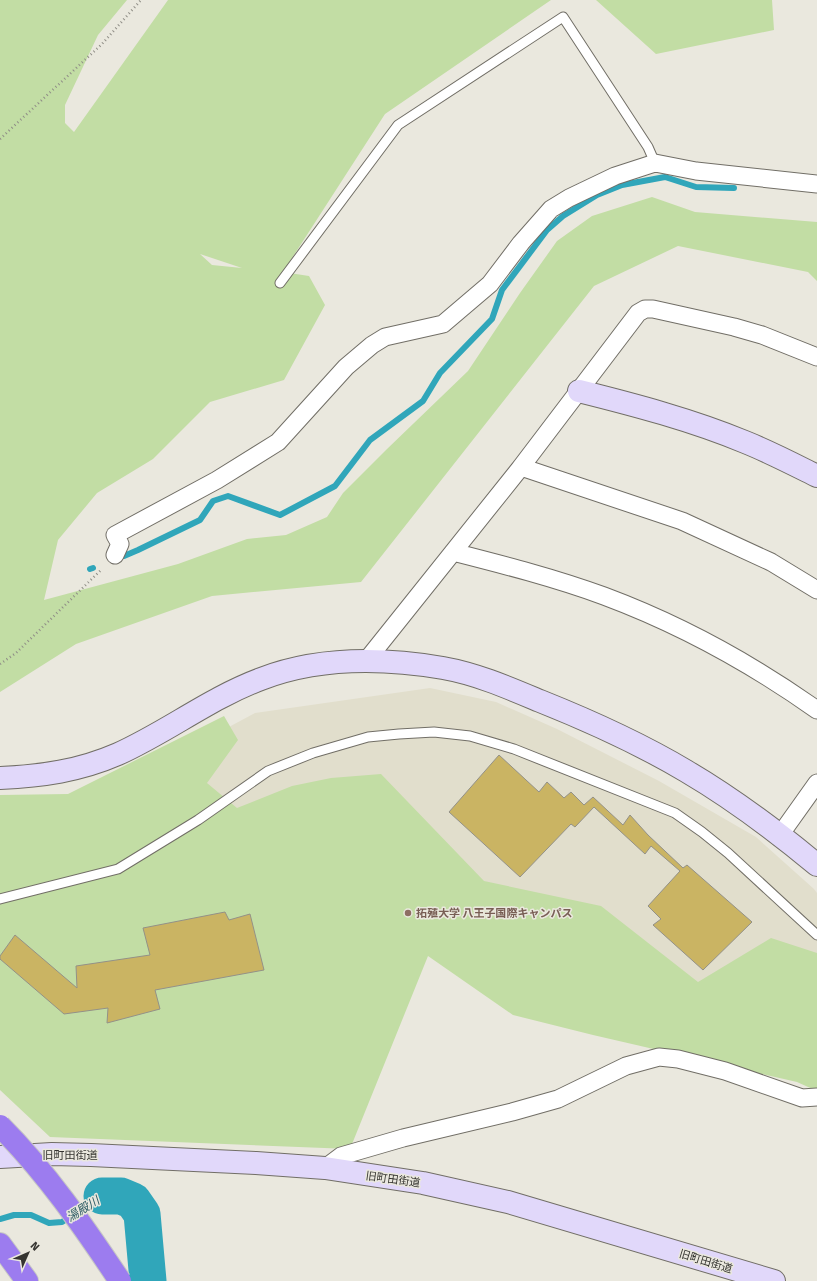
<svg xmlns="http://www.w3.org/2000/svg" width="817" height="1281" viewBox="0 0 817 1281" font-family="'Fira Sans','Noto Sans JP',sans-serif">
  <style>
    .built { fill: #e1decc }
    .green { fill: #c2dda4; fill-rule: evenodd }
    .lines { fill: none; stroke-linecap: round; stroke-linejoin: round }
    .stream { stroke: #30a6ba; stroke-width: 6 }
    .river { stroke: #30a6ba; stroke-width: 37 }
    .building { fill: #cab463; stroke: #939188 }
    .lane-casing { stroke: #716e66; stroke-width: 11 }
    .street-casing { stroke: #716e66; stroke-width: 19 }
    .secondary-casing { stroke: #716e66; stroke-width: 24 }
    .highway-casing { stroke: #c6c6c5; stroke-width: 24 }
    .path { stroke: #8f8d86; stroke-width: 2.5; stroke-dasharray: 1 3; stroke-linecap: butt }
    .lane { stroke: #fff; stroke-width: 9 }
    .street { stroke: #fff; stroke-width: 17 }
    .secondary { stroke: #e1d8fa; stroke-width: 22 }
    .highway { stroke: #9c7cef; stroke-width: 22 }
    .highway-bridge-casing { stroke: #c6c6c5; stroke-width: 24; stroke-linecap: butt }
    .highway-bridge { stroke: #9c7cef; stroke-width: 22 }
    .education-dot { fill: #8d6e63; stroke: #eae8de; stroke-width: 1.5 }
    .labels { text-anchor: middle; stroke-width: 3; stroke-linejoin: round; paint-order: stroke }
    .education-label { font-size: 11px; font-weight: bold; fill: #785e54; stroke: #eae8de; text-anchor: start }
    .street-label { font-size: 11px; fill: #353430; stroke: #eae8de }
    .water-label { font-size: 12px; font-style: italic; fill: #2b5b64; stroke: #eae8de }
  </style>
  <rect width="100%" height="100%" fill="#eae8de"/>
  <path class="built" d="M 430,688 L 496,702 L 557,729 L 659,781 L 756,837 L 814,889 L 817,893 L 817,1061 L 422,933 L 0,809 L 76,809 L 255,713 Z"/>
  <path class="green" d="M 0,0 L 127,0 L 98,35 L 65,105 L 65,123 L 74,132 L 168,0 L 551,0 L 385,114 L 283,272 L 309,276 L 325,305 L 284,380 L 210,402 L 153,459 L 97,493 L 58,540 L 44,600 L 178,564 L 247,539 L 286,535 L 327,517 L 343,493 L 387,449 L 468,371 L 520,293 L 557,241 L 592,216 L 652,197 L 695,212 L 817,222 L 817,281 L 808,272 L 678,246 L 594,286 L 361,582 L 212,596 L 76,644 L 0,692 ZM 200,254 L 242,268 L 212,265 Z
    M 596,0 L 772,0 L 774,30 L 656,54 Z
    M 224,716 L 238,740 L 207,783 L 237,808 L 292,786 L 331,778 L 381,774 L 484,881 L 601,906 L 698,982 L 771,938 L 817,953 L 817,1091 L 797,1082 L 593,1035 L 513,1015 L 428,956 L 350,1149 L 50,1137 L 0,1090 L 0,795 L 68,794 Z"/>
  <g class="lines">
    <path class="stream" d="M 124,556 L 138,550 L 200,520 L 213,501 L 228,496 L 280,515 L 335,486 L 370,440 L 423,401 L 440,373 L 492,319 L 502,290 L 547,230 L 563,216 L 597,195 L 622,185 L 665,177 L 696,187 L 734,188
      M 90,569 L 93,568
      M 0,1219 L 14,1215 L 31,1215 L 49,1223 L 62,1222 L 102,1196"/>
    <path class="river" d="M 102,1196 L 121,1196 L 133,1201 L 142,1214 L 148,1281"/>
  </g>
  <path class="building" d="M 499,755 L 539,792 L 547,782 L 564,798 L 571,792 L 584,805 L 593,797 L 623,825 L 630,815 L 648,835 L 683,868 L 687,865 L 752,922 L 703,970 L 653,925 L 661,919 L 648,906 L 680,871 L 651,846 L 645,854 L 594,807 L 575,827 L 571,824 L 520,877 L 449,812 Z
    M 225,912 L 229,920 L 250,914 L 264,970 L 155,990 L 160,1009 L 107,1023 L 108,1008 L 64,1014 L 0,959 L 0,956 L 15,935 L 77,988 L 76,966 L 150,955 L 143,928 Z"/>
  <g class="lines">
    <g class="lane-casing">
      <path id="lane" d="M 280,283 L 398,125 L 563,17 L 648,147 L 655,163
        M 0,899 L 118,869 L 198,820 L 268,771 L 313,753 L 368,737 L 399,734 L 434,732 L 470,736 L 514,749 L 675,813 L 702,832 L 728,853 L 817,935"/>
    </g>
    <g class="street-casing">
      <path id="street" d="M 521,467 L 682,521 L 771,562 L 817,590
        M 453,552 C 504,565 555,578 604,596 C 679,624 752,664 817,710
        M 115,555 L 120,544 L 115,535 L 217,480 L 278,442 L 346,367 L 372,345 L 385,337 L 443,324 L 490,284 L 521,243 L 551,209 L 569,198 L 615,176 L 655,163 L 696,171 L 817,184
        M 366,661 L 521,467 L 638,313 L 645,309 L 653,309 L 734,327 L 762,335 L 817,357
        M 780,835 L 817,783
        M 325,1168 L 341,1156 L 403,1138 L 512,1112 L 558,1099 L 626,1066 L 659,1057 L 678,1059 L 725,1071 L 802,1098 L 817,1097"/>
    </g>
    <g class="secondary-casing">
      <path id="secondary" d="M 579,391 C 635,405 692,420 745,442 C 770,452 793,464 817,476
        M 0,778 C 42,776 79,771 118,754 C 167,732 210,698 261,679 C 318,657 384,658 443,668 C 477,674 509,688 540,701 C 590,721 639,743 686,771 C 732,798 776,831 817,865
        M 0,1157 L 52,1154 L 91,1155 L 256,1163 L 325,1168 L 423,1183 L 508,1202 L 774,1281"/>
    </g>
    <g class="highway-casing">
      <path id="highway" d="M 0,1244 L 27,1281"/>
    </g>
    <path class="path" d="M 0,139 L 102,44 L 141,0
      M 0,664 L 16,653 L 102,569"/>
    <use href="#lane" class="lane"/>
    <use href="#street" class="street"/>
    <use href="#secondary" class="secondary"/>
    <use href="#highway" class="highway"/>
    <g class="highway-bridge-casing">
      <path id="highway-bridge" d="M 0,1126 C 46,1172 84,1227 120,1281"/>
    </g>
    <use href="#highway-bridge" class="highway-bridge"/>
  </g>
  <circle class="education-dot" cx="408" cy="913" r="4"/>
  <g class="labels">
    <g class="education-label">
      <text x="416" y="917">拓殖大学 八王子国際キャンパス</text>
    </g>
    <g class="street-label">
      <text x="70" y="1159">旧町田街道</text>
      <text transform="translate(393 1179) rotate(8)" y="4">旧町田街道</text>
      <text transform="translate(706 1261) rotate(17)" y="4">旧町田街道</text>
    </g>
    <g class="water-label">
      <text transform="translate(83 1209) rotate(-32)" y="4">湯殿川</text>
    </g>
  </g>
  <g transform="translate(28 1253) rotate(45)" stroke="#eae8de" stroke-width="3" paint-order="stroke">
  <path d="M0-3L7 15L0 10L-7 15Z" fill="#353430"/>
  <text y="-6" font-size="11" font-weight="bold" text-anchor="middle" fill="#353430">N</text>
  </g>
</svg>
